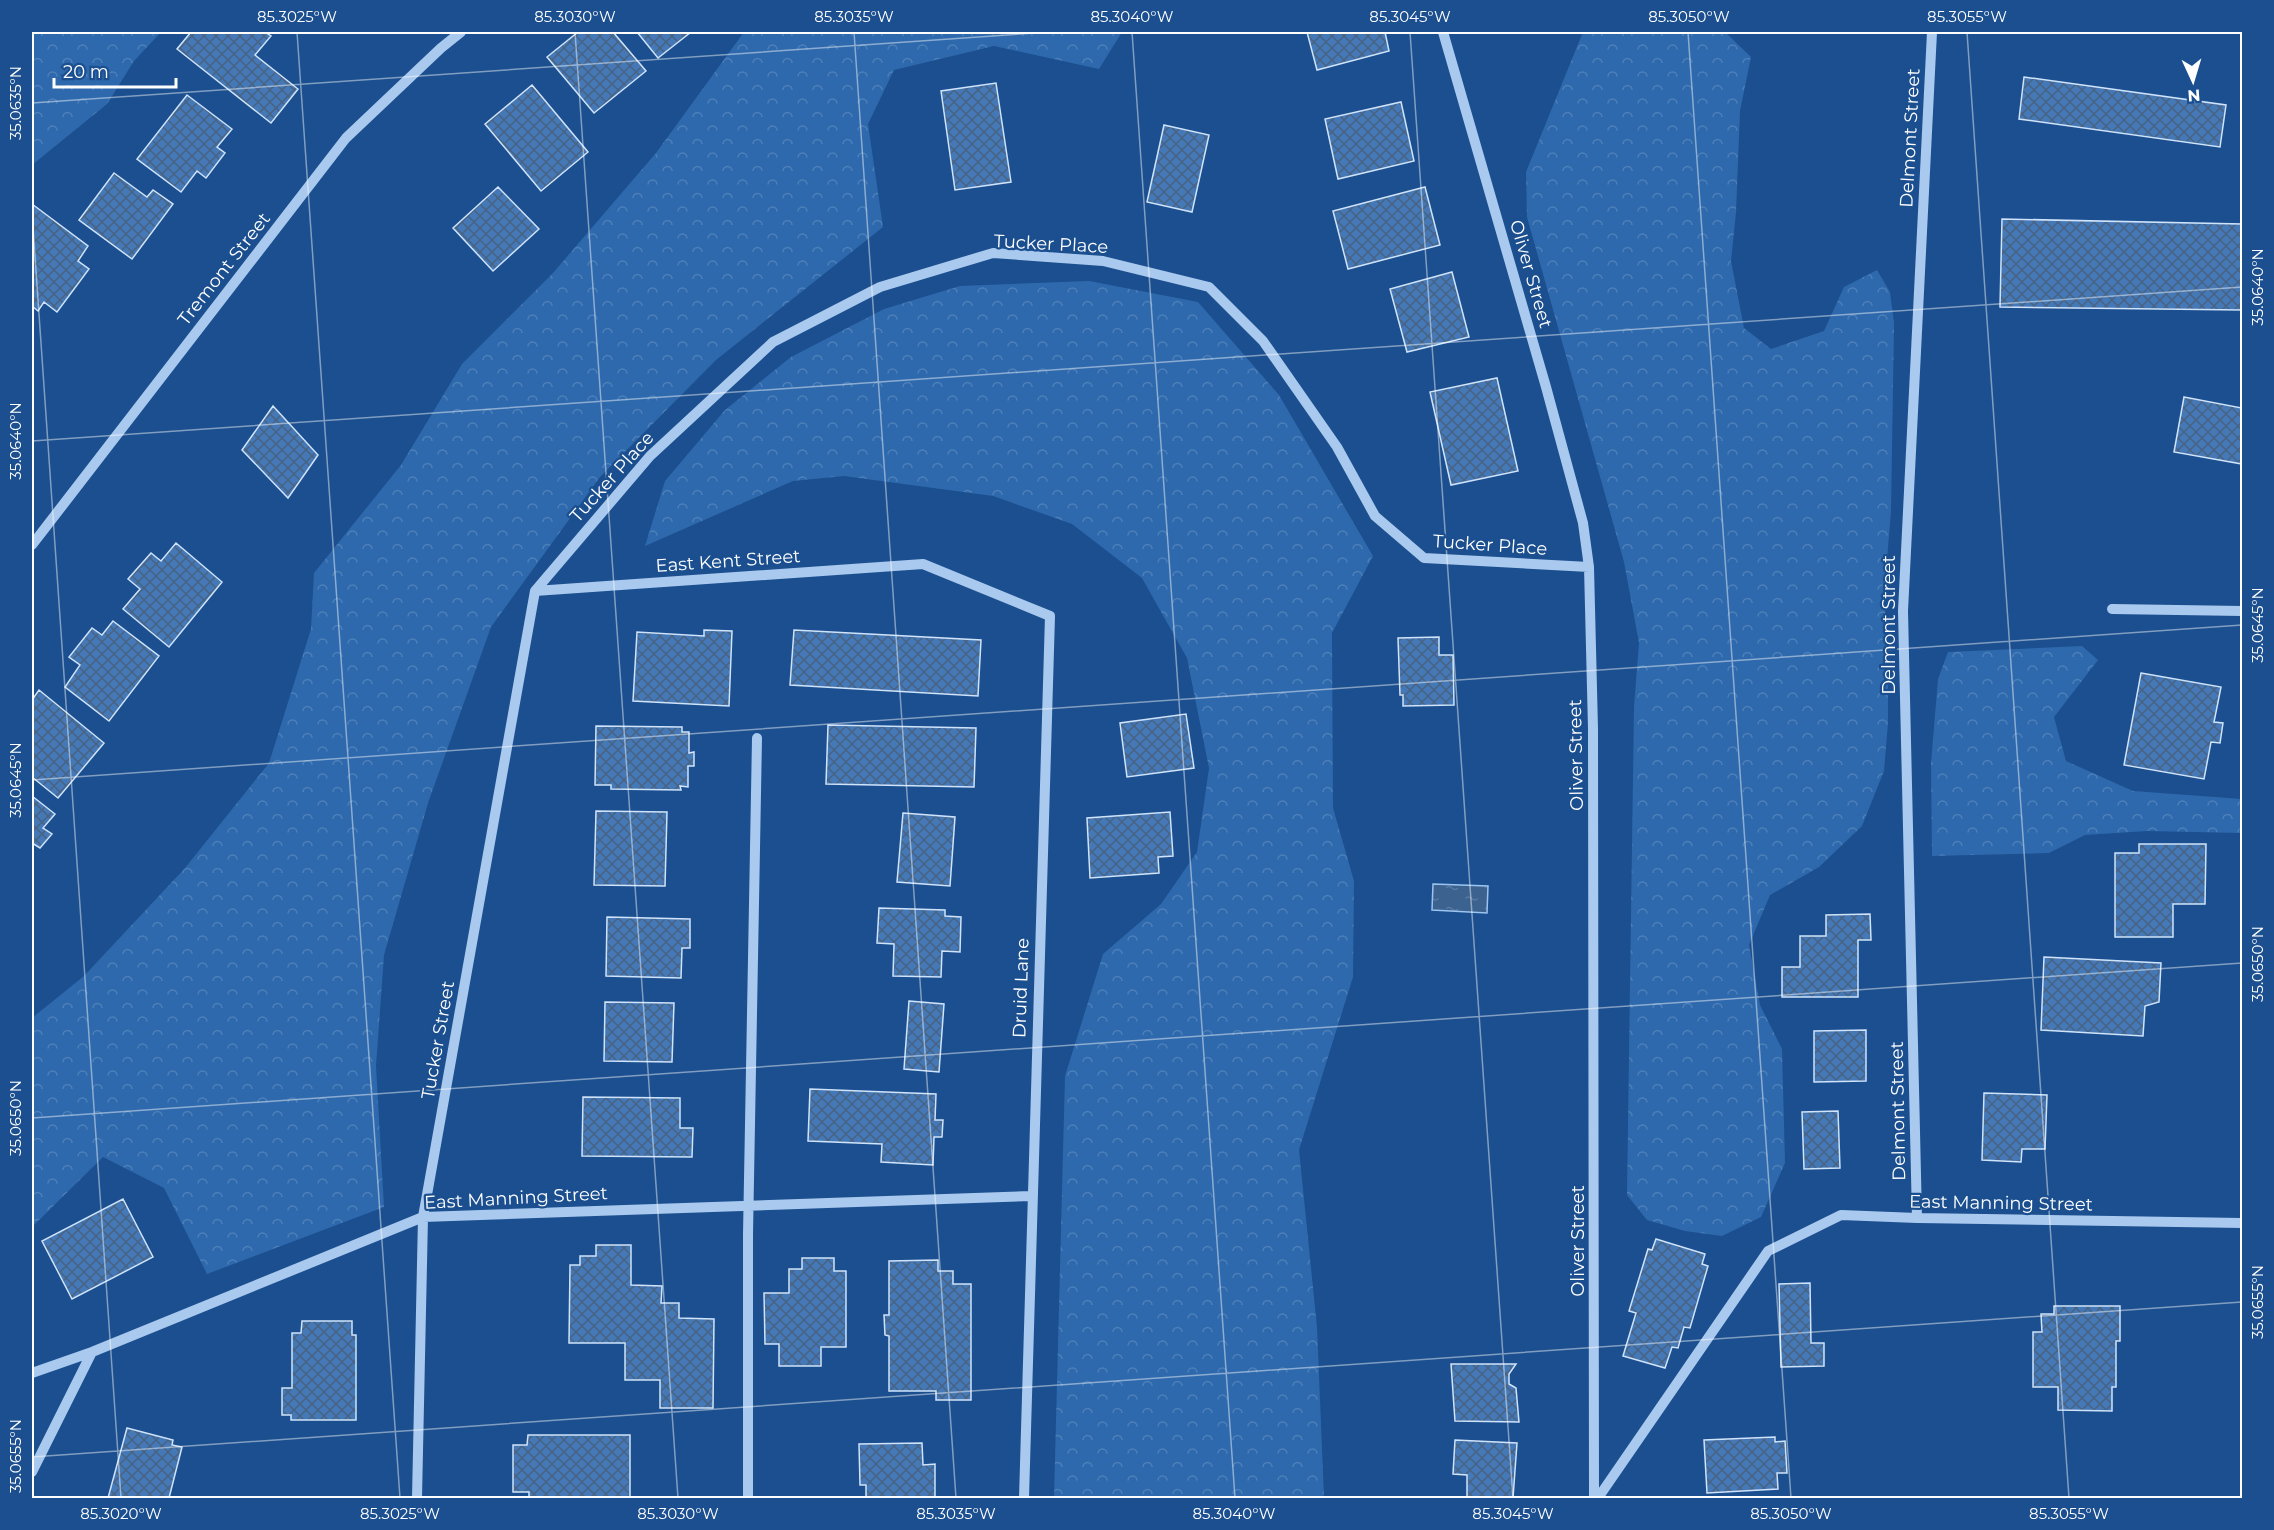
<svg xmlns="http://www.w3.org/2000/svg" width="2274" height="1530" viewBox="0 0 2274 1530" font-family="Montserrat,sans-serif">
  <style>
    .forest { fill: url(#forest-crowns) }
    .water { fill: url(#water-ripples); stroke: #9cc4f0; stroke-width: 1.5 }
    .building { fill: url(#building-cross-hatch); stroke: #cfe3fa; stroke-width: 1.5 }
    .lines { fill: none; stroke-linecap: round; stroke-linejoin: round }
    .minor { stroke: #a9c9ee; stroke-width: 10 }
    .ticks { fill: none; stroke: #fff; stroke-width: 1.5; stroke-opacity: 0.45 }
    .labels { text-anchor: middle; stroke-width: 4.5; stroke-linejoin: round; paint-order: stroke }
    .street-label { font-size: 18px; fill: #fff; stroke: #1b4f8f }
    .neatline { fill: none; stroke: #fff; stroke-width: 2 }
    .ticks-label { font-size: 15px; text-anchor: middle; fill: #fff }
  </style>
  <defs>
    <pattern id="forest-crowns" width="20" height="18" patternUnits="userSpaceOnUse" patternTransform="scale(1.5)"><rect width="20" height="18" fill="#2e69ad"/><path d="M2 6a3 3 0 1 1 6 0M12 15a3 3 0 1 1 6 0" fill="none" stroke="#4d80b9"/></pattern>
    <pattern id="water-ripples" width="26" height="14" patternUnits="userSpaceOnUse" patternTransform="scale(1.5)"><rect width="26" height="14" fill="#3c6290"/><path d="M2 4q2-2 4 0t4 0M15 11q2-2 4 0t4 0" fill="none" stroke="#597aa1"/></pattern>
    <pattern id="building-cross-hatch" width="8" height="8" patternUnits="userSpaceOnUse" patternTransform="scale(1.5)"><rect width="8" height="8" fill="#4478b7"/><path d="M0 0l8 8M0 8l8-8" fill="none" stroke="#486282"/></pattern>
  </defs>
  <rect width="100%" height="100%" fill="#1b4f8f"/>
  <path class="forest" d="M 32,32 L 161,32 L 134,61 L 107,104 L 32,165 Z
    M 744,32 L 1122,32 L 1099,69 L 994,46 L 894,70 L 868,124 L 883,227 L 716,360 L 600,477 L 491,627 L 428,803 L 384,955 L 376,1066 L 384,1207 L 207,1274 L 164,1188 L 103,1157 L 32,1227 L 32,1018 L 84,976 L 185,868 L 269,763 L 311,629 L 314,573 L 401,465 L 462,364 L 553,273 L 656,153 Z
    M 1583,32 L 1725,32 L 1751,57 L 1740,111 L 1736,212 L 1731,261 L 1744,328 L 1771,349 L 1824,331 L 1844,287 L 1877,270 L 1890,292 L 1894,323 L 1891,511 L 1884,596 L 1888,650 L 1888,723 L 1884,771 L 1862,826 L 1819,867 L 1770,895 L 1749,945 L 1760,1005 L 1782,1049 L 1785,1163 L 1761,1217 L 1722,1236 L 1685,1231 L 1647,1220 L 1627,1195 L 1634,707 L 1639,643 L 1624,562 L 1527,217 L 1526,172 Z
    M 1089,281 L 1198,302 L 1279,395 L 1373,556 L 1332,633 L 1333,808 L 1354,881 L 1353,977 L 1299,1150 L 1317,1327 L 1324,1498 L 1054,1498 L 1065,1076 L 1103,954 L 1161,904 L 1197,852 L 1209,768 L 1187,658 L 1142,578 L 1072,524 L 993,496 L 844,476 L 793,481 L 645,546 L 665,481 L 725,410 L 791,357 L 884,309 L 960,286 Z
    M 2082,646 L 2098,660 L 2054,717 L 2066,761 L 2133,791 L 2242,799 L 2242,833 L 2147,831 L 2085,835 L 2049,853 L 1932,856 L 1931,763 L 1938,679 L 1948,652 Z"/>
  <path class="water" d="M 1433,884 L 1488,886 L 1487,913 L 1432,910 Z"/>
  <path class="building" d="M 191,32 L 265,32 L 271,36 L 255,55 L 298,89 L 271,123 L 177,49 Z
    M 578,32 L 613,32 L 646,71 L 594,113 L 547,57 Z
    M 637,32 L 691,32 L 658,58 Z
    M 1307,32 L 1385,32 L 1389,51 L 1317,70 Z
    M 2024,77 L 2226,105 L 2220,147 L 2019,119 Z
    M 996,83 L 1011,182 L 955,190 L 941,91 Z
    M 532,85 L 588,152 L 541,191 L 485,124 Z
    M 187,95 L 232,129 L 217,147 L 225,153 L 206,178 L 197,171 L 181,192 L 137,159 Z
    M 1401,102 L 1414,161 L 1338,179 L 1325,119 Z
    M 1164,125 L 1209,135 L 1192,212 L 1147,202 Z
    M 114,173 L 147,197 L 153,190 L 173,204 L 132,259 L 79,220 Z
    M 498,187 L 539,229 L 493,271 L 453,228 Z
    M 1425,187 L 1440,245 L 1348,269 L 1333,211 Z
    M 32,204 L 88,246 L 78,261 L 89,269 L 57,312 L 44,302 L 38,311 L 32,306 Z
    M 2002,219 L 2242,224 L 2242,310 L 2000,307 Z
    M 1452,272 L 1469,337 L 1407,352 L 1390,289 Z
    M 1497,378 L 1518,471 L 1451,485 L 1430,392 Z
    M 2184,397 L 2242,408 L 2242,464 L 2174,452 Z
    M 273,406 L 318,455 L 288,498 L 242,450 Z
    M 176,543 L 222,582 L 169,647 L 123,609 L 140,589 L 128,579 L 151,553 L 161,561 Z
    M 113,621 L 159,656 L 109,721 L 65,687 L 80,665 L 69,657 L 92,628 L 102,635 Z
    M 704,630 L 732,631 L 729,706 L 633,701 L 637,632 L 704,636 Z
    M 794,630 L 981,640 L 978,696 L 790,685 Z
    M 1439,637 L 1439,655 L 1453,655 L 1454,705 L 1403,706 L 1403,695 L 1400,695 L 1398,638 Z
    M 2141,673 L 2221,687 L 2214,722 L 2223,723 L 2220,743 L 2211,742 L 2204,779 L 2124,765 Z
    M 39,690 L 104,743 L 58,798 L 32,777 L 32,700 Z
    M 1186,714 L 1194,768 L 1127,777 L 1120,723 Z
    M 828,725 L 976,728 L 974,787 L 826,784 Z
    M 596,726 L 682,727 L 682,732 L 689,732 L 689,753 L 694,752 L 694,766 L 688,766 L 688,787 L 680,786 L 681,790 L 611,789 L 611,785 L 595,785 Z
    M 32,796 L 55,814 L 43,828 L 52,834 L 40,848 L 32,843 Z
    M 596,811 L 667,812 L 665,886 L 594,885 Z
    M 1170,812 L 1173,856 L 1158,857 L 1159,873 L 1090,878 L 1087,818 Z
    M 903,813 L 955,817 L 950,886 L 897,882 Z
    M 2139,844 L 2206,844 L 2205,904 L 2173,904 L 2173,937 L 2115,937 L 2115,853 L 2139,853 Z
    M 879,908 L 945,910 L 945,916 L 961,917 L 960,952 L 942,951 L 941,977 L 893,976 L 894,944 L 877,943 Z
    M 1870,914 L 1871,940 L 1858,940 L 1858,997 L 1782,997 L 1782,967 L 1800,967 L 1800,936 L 1826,936 L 1826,915 Z
    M 607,917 L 690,919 L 690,948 L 682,948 L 681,978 L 606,976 Z
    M 2044,957 L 2161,963 L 2159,1002 L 2145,1006 L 2143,1036 L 2041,1030 Z
    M 909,1001 L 944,1004 L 939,1072 L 904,1069 Z
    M 605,1002 L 674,1003 L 672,1062 L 604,1061 Z
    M 1866,1030 L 1866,1081 L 1814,1082 L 1814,1031 Z
    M 810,1089 L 936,1094 L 935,1120 L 943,1120 L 942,1137 L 934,1137 L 933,1165 L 881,1162 L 882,1144 L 808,1141 Z
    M 1984,1093 L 2047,1095 L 2045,1149 L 2022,1149 L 2021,1162 L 1982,1160 Z
    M 583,1097 L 680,1098 L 680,1128 L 693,1128 L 692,1157 L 582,1156 Z
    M 1838,1111 L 1840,1168 L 1804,1169 L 1802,1112 Z
    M 123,1199 L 153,1257 L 72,1299 L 42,1241 Z
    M 1656,1239 L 1705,1254 L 1702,1264 L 1708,1266 L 1690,1328 L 1684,1327 L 1678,1348 L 1672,1347 L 1665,1368 L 1623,1356 L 1636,1313 L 1629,1311 L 1648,1249 L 1652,1250 Z
    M 596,1245 L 631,1245 L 631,1285 L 662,1286 L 661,1303 L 679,1303 L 679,1318 L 714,1319 L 713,1408 L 660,1408 L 660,1380 L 625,1380 L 625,1343 L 569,1343 L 570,1265 L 580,1265 L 580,1256 L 596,1256 Z
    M 802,1258 L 834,1258 L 834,1271 L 846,1271 L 846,1347 L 821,1347 L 821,1366 L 779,1366 L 779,1344 L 765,1344 L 764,1293 L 789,1293 L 789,1269 L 802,1269 Z
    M 938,1260 L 938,1271 L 953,1271 L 953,1284 L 971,1284 L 971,1400 L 936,1400 L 936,1391 L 889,1391 L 889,1336 L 885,1335 L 884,1315 L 889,1315 L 889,1261 Z
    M 1810,1283 L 1811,1343 L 1824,1343 L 1824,1366 L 1781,1367 L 1779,1284 Z
    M 2054,1306 L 2120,1306 L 2120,1341 L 2116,1341 L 2116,1387 L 2112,1387 L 2112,1411 L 2058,1410 L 2058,1387 L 2033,1387 L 2033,1332 L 2042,1332 L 2041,1314 L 2054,1314 Z
    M 302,1321 L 352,1321 L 352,1335 L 356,1335 L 356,1420 L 291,1420 L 291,1415 L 282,1415 L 282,1388 L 292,1388 L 292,1333 L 301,1333 Z
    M 1451,1364 L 1516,1364 L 1509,1374 L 1509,1384 L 1516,1388 L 1519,1422 L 1455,1421 Z
    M 127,1428 L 173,1440 L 172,1445 L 182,1447 L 169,1498 L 108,1498 Z
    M 528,1435 L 630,1435 L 630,1498 L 529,1498 L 529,1492 L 513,1492 L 513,1445 L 527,1445 Z
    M 1775,1437 L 1775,1442 L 1785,1441 L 1787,1473 L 1777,1473 L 1778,1489 L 1707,1493 L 1704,1440 Z
    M 1455,1440 L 1517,1443 L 1513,1498 L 1467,1497 L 1467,1475 L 1453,1474 Z
    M 922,1443 L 923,1465 L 935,1464 L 935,1498 L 866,1498 L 866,1485 L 860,1485 L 859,1444 Z"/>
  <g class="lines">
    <path class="minor" d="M 1443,32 L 1546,387 L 1583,523 L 1589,567 L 1593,729 L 1594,1498
      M 32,545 L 346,138 L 441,48 L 461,32
      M 535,591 L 923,564 L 1050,616 L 1024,1498
      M 535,591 L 650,456 L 773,342 L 880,287 L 993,253 L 1103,261 L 1209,287 L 1263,341 L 1337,447 L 1375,516 L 1424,558 L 1589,567
      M 2112,609 L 2242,611
      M 1917,1218 L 1903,611 L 1932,32
      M 32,1373 L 92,1352 L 423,1217 L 1031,1196
      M 32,1472 L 92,1352
      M 417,1498 L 423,1217 L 535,591
      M 748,1498 L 748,1234 L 757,738
      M 1598,1498 L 1768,1251 L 1841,1215 L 1917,1218 L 2242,1223"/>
  </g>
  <path class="ticks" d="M 297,32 L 400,1498M 575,32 L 678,1498M 854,32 L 956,1498M 1132,32 L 1235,1498M 1410,32 L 1513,1498M 1688,32 L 1791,1498M 1967,32 L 2069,1498M 32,103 L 1050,32M 32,213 L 121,1498M 32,441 L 2242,287M 32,780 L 2242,625M 32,1118 L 2242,963M 32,1457 L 2242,1302"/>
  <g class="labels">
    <g class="street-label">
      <text transform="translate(1910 138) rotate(-87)" y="6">Delmont Street</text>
      <text transform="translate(1051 244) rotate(3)" y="6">Tucker Place</text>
      <text transform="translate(224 269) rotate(-52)" y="6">Tremont Street</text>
      <text transform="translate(1531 274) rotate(74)" y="6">Oliver Street</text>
      <text transform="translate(612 477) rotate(-48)" y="6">Tucker Place</text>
      <text transform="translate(1490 545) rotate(4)" y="6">Tucker Place</text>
      <text transform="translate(728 561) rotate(-4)" y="6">East Kent Street</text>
      <text transform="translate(1889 625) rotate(-90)" y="6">Delmont Street</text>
      <text transform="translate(1576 755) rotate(-91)" y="6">Oliver Street</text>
      <text transform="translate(1021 988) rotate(-88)" y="6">Druid Lane</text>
      <text transform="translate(438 1040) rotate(-80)" y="6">Tucker Street</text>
      <text transform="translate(1898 1111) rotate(-91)" y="6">Delmont Street</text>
      <text transform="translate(516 1198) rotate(-3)" y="6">East Manning Street</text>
      <text transform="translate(2001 1203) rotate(1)" y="6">East Manning Street</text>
      <text transform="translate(1578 1241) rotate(-90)" y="6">Oliver Street</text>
    </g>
  </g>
  <rect width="2274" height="1530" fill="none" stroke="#1b4f8f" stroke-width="66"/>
  <g transform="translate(2193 81) rotate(176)" stroke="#1b4f8f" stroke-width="4.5" paint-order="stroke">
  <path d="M0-4.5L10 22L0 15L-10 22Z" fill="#ffffff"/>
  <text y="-9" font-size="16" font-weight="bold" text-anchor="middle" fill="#ffffff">N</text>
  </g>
  <path d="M54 78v9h122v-9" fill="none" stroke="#ffffff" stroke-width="3"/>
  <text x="63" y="78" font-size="18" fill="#ffffff" stroke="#1b4f8f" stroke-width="4.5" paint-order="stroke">20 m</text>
  <rect x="33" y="33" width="2208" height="1464" class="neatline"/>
  <g class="ticks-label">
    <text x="297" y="22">85.3025°W</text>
    <text x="575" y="22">85.3030°W</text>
    <text x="854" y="22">85.3035°W</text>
    <text x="1132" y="22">85.3040°W</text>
    <text x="1410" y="22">85.3045°W</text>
    <text x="1689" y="22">85.3050°W</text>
    <text x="1967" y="22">85.3055°W</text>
    <text transform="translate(16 103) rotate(-90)" y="5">35.0635°N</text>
    <text transform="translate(2258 287) rotate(-90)" y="5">35.0640°N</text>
    <text transform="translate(16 441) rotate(-90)" y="5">35.0640°N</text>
    <text transform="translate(2258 625) rotate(-90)" y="5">35.0645°N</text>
    <text transform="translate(16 780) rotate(-90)" y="5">35.0645°N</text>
    <text transform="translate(2258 964) rotate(-90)" y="5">35.0650°N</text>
    <text transform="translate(16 1118) rotate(-90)" y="5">35.0650°N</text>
    <text transform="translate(2258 1302) rotate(-90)" y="5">35.0655°N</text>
    <text transform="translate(16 1456) rotate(-90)" y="5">35.0655°N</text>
    <text x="121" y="1519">85.3020°W</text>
    <text x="400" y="1519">85.3025°W</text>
    <text x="678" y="1519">85.3030°W</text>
    <text x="956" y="1519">85.3035°W</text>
    <text x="1234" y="1519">85.3040°W</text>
    <text x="1513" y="1519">85.3045°W</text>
    <text x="1791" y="1519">85.3050°W</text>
    <text x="2069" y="1519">85.3055°W</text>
  </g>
</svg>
